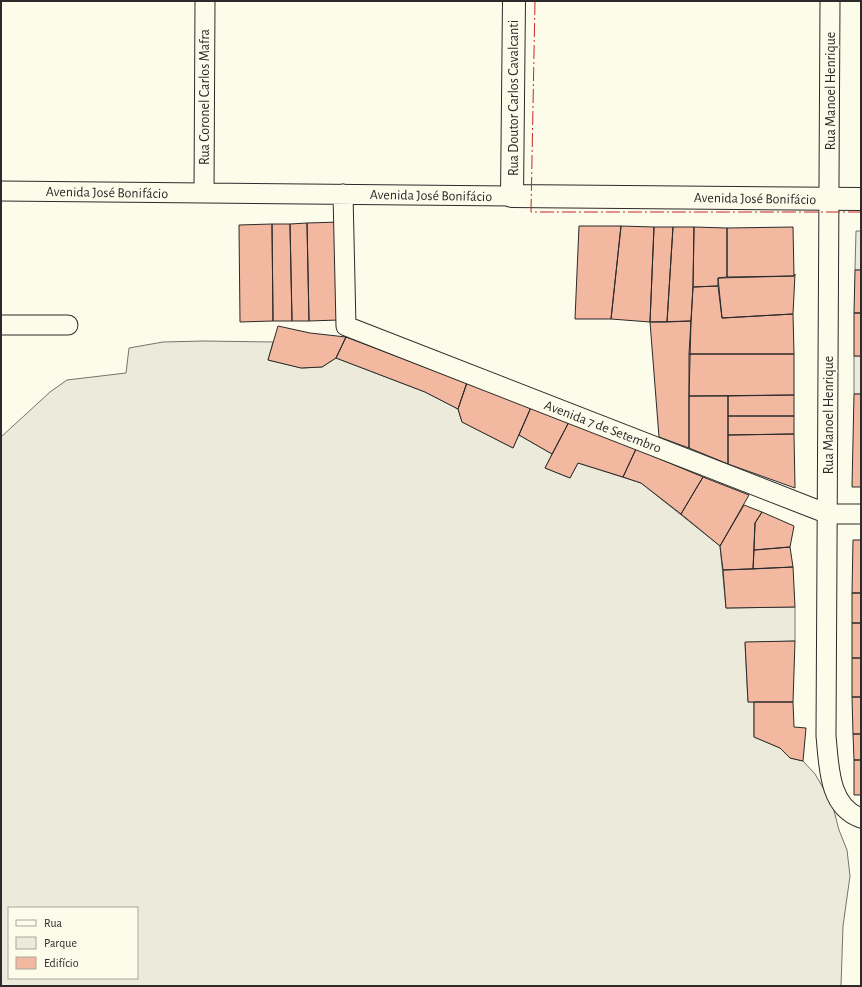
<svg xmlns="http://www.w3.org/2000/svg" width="862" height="987" viewBox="0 0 862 987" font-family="'Alegreya Sans',sans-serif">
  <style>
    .green { fill: #ecebdb; stroke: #74746e; fill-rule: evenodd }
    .building { fill: #f2b8a0; stroke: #2b2b2b }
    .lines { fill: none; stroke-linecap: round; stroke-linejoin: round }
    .street-casing { stroke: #2b2b2b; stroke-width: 21 }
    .secondary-casing { stroke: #2b2b2b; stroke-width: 24 }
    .street { stroke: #fdfbea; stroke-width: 19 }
    .secondary { stroke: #fdfbea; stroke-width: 22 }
    .power { stroke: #c62828; stroke-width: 1; stroke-dasharray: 14 3 2 3; stroke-linecap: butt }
    .labels { text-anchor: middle; stroke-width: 3; stroke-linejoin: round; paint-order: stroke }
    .street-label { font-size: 14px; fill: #2b2b2b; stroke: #fdfbea }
  </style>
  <rect width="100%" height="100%" fill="#fdfbea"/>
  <path class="green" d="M 856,231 L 861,231 L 861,270 L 855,270 Z
    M 204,341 L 273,342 L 268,360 L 302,368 L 322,367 L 336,358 L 425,392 L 458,409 L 462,422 L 513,448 L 519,435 L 552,454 L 545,468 L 570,478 L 578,463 L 641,483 L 720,546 L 726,608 L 795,607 L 795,641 L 745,643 L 748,702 L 754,702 L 754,737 L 780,748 L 790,758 L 803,761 L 815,774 L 832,803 L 839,830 L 847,850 L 850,876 L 843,926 L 841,986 L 1,986 L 1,437 L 50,392 L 67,380 L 126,373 L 129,348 L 163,342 ZM 9,908 L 137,908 L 137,978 L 9,978 Z
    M 854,356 L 861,356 L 861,394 L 854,394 Z"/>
  <path class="building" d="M 340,222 L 339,320 L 309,321 L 307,223 Z
    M 307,223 L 309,321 L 292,321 L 290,224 Z
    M 272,224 L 290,224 L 292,321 L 273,321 Z
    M 272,224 L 273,321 L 240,322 L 239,225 Z
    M 579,226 L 621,226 L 611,319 L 575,319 Z
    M 621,226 L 654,227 L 650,322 L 611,319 Z
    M 654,227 L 673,227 L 667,322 L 650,322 Z
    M 673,227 L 694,227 L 693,287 L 691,321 L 667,322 Z
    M 694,227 L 727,228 L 727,277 L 718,278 L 718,286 L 693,287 Z
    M 793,227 L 794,276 L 727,277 L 727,228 Z
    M 855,270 L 861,270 L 861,313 L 854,313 Z
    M 795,274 L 793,314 L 722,318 L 718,278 L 794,276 Z
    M 718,286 L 722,318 L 793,314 L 794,354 L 689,354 L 693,287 Z
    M 854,313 L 861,313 L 861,356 L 854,356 Z
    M 691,321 L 689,396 L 689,448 L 659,437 L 650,322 Z
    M 278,326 L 310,333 L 346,337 L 336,358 L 322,367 L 301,368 L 268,360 Z
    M 346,337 L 467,383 L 458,409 L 425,392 L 336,358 Z
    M 689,354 L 794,354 L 794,395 L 689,396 Z
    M 467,382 L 532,405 L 513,448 L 462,422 L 458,409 Z
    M 854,394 L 861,394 L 861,487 L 852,487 Z
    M 794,395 L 794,416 L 728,416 L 728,396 Z
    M 689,396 L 728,396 L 728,464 L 689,448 Z
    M 532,405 L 570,420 L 552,454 L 519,435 Z
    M 728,416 L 794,416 L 794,434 L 728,435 Z
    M 570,420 L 636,449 L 623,477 L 578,463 L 570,478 L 545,468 Z
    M 794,434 L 795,488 L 728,464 L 728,435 Z
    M 636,449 L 703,477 L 681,514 L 641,483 L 623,477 Z
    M 703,477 L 749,495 L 720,546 L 681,514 Z
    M 744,505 L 762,512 L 755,523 L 753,569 L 723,570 L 720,546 Z
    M 762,512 L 794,526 L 790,547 L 754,550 L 755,523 Z
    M 853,540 L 861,540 L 861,593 L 852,593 Z
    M 790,547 L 793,567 L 753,569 L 754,550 Z
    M 793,567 L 795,607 L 726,608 L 723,570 Z
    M 852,593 L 861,593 L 861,623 L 852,623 Z
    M 852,623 L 861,623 L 861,658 L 852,658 Z
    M 795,641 L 793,702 L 748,702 L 745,642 Z
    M 852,658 L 861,658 L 861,697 L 852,697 Z
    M 852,697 L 861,697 L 861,734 L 853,734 Z
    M 754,702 L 793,702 L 794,727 L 806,728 L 803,761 L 790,758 L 780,748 L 754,737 Z
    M 853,734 L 861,734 L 861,760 L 854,760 Z
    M 854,760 L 861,760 L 861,795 L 854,795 Z"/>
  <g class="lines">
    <g class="street-casing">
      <path id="street" d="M 830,1 L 826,736 C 829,764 828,807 861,818
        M 1,191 L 512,196
        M 204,193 L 205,1
        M 343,194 L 346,326 L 828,514 L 861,514
        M 1,325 L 68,325"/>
    </g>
    <g class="secondary-casing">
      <path id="secondary" d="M 514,1 L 512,196 L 861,199"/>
    </g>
    <use href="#street" class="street"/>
    <use href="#secondary" class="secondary"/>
    <path class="power" d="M 535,1 L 531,212 L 861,212"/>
  </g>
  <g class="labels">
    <g class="street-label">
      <text transform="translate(830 91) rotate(-90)" y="5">Rua Manoel Henrique</text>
      <text transform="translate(204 97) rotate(-90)" y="5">Rua Coronel Carlos Mafra</text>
      <text transform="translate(513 98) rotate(-90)" y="5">Rua Doutor Carlos Cavalcanti</text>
      <text transform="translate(107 192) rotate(1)" y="5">Avenida José Bonifácio</text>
      <text transform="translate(431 195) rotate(1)" y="5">Avenida José Bonifácio</text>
      <text transform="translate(755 198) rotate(1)" y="5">Avenida José Bonifácio</text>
      <text transform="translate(828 415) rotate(-90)" y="5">Rua Manoel Henrique</text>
      <text transform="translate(603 426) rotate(21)" y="5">Avenida 7 de Setembro</text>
    </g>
  </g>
  <rect width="862" height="987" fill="none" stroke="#2b2b2b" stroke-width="4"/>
  <rect x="8" y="907" width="130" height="72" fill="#fdfbea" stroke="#a9a89e"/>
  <rect x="16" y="920" width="20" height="6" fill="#fdfbea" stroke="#a9a89e"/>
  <text x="44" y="927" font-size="12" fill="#2b2b2b">Rua</text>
  <rect x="16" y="937" width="20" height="12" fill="#ecebdb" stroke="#a9a89e"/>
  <text x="44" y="947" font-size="12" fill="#2b2b2b">Parque</text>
  <rect x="16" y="957" width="20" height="12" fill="#f2b8a0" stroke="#a9a89e"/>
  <text x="44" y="967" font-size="12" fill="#2b2b2b">Edifício</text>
</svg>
